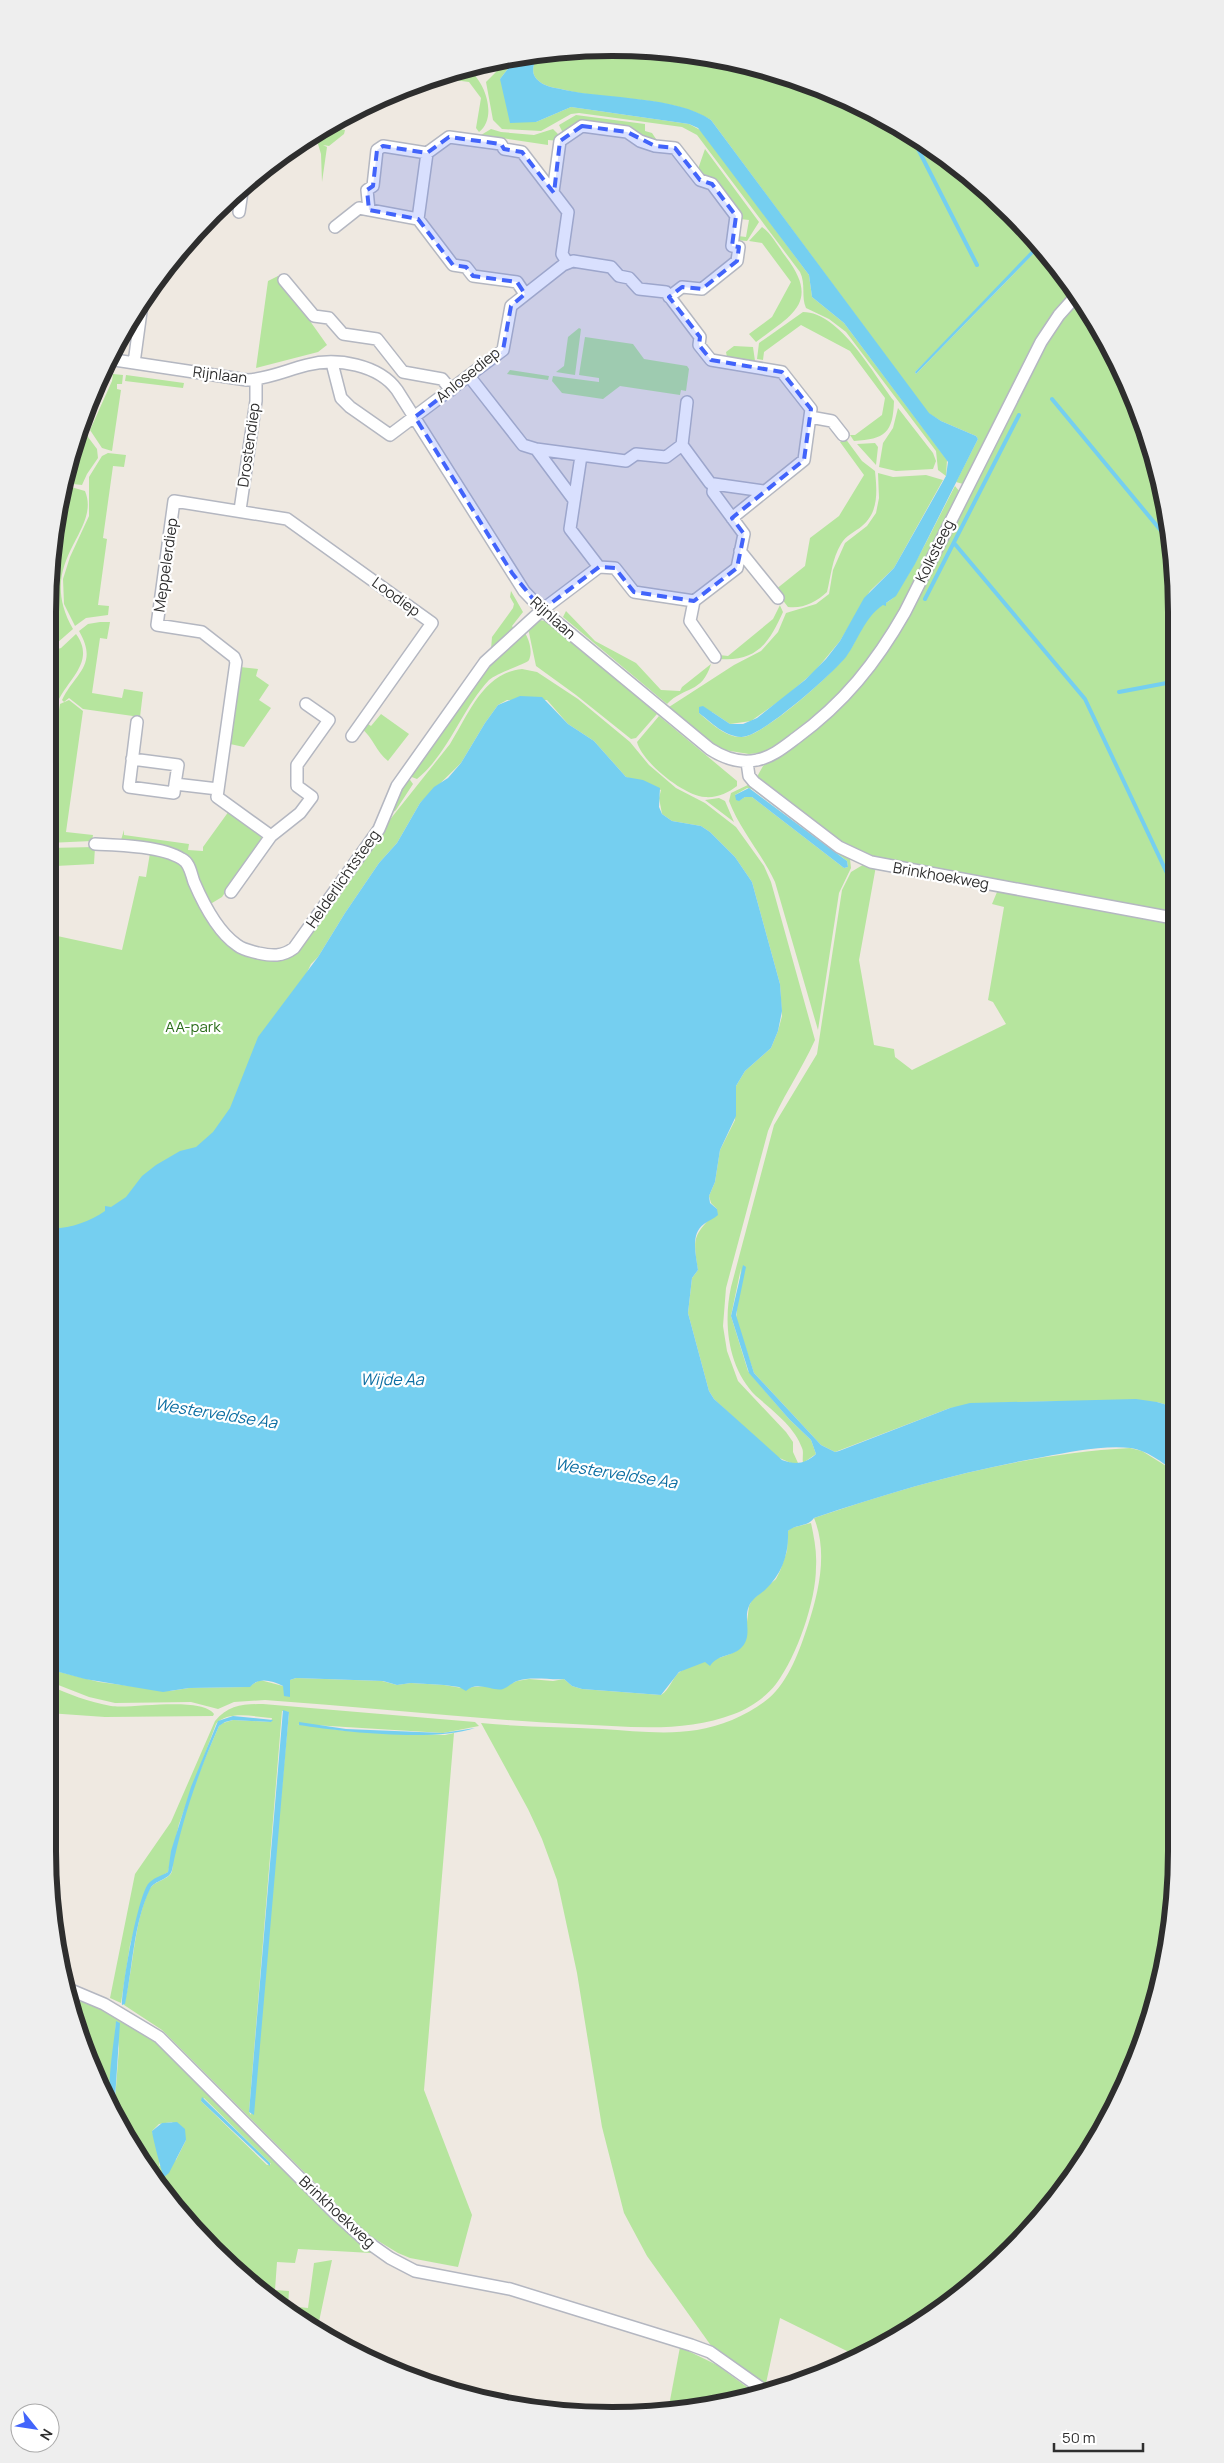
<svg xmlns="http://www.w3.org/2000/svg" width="1224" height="2463" viewBox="0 0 1224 2463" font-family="Manrope,sans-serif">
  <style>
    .green { fill: #b6e59e; fill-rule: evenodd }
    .water { fill: #75cff0 }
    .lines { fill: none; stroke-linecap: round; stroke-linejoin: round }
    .stream { stroke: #75cff0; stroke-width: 4 }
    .minor-casing { stroke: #b4b7c1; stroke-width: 14 }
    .minor { stroke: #fff; stroke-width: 11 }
    .marked { fill: #4264fb; fill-opacity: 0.2; stroke: #4264fb; stroke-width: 4; stroke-dasharray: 10 6; stroke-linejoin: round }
    .labels { text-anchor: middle; stroke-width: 4.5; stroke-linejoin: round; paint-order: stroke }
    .street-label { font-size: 15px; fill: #2e2e2e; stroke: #fff }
    .park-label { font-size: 15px; fill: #2c6e1b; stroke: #fff }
    .water-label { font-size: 16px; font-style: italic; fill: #0d6fa3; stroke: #fff }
    .rim { fill: none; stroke: #2e2e2e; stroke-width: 6 }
  </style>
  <rect width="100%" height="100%" fill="#efe9e1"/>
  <path class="green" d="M 649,49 L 758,67 L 861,106 L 956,164 L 1060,269 L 1074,293 L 966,483 L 963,484 L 956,482 L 978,439 L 976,436 L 941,421 L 928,413 L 711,120 C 669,95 612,101 565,90 C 557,88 546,87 540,82 C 528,74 534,61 541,52 ZM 1037,250 L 916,374 L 915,372 Z
    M 517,57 L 500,79 L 536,122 L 571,107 L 689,124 L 702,131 L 809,275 L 812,297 L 844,323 L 947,460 L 946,476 L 938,470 L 936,451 L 846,332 L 829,319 L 806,308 C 801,297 806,284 800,272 L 697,135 L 682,127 L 579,113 L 571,114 L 541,131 L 502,129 L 493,120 L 486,82 L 509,59 Z
    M 468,69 C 485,81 498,117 479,132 L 476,128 L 481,98 L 469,82 L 447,79 L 438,86 L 418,83 L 430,78 Z
    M 576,115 L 645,124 L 645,131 L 652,133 L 656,139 L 656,142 L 627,129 L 577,122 L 563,133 L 559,125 Z
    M 339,119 L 336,129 L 345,130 L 344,134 L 329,146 L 323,145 L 327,147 L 322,182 L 321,154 L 315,134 Z
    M 491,129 L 501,132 L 534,135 L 553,129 L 559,135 L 559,141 L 548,140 L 548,145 L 481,135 Z
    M 705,149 L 759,222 L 747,241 L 737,240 L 738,236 L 746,237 L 749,220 L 740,219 L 714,180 L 702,174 L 698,169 Z
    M 762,227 C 772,234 779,248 786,257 C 821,303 791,315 756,342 L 749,334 L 772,317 L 791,282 L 762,243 L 749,241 Z
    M 278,276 L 327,345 L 318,352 L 256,368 L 268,281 Z
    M 1077,299 L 1134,396 L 1172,539 L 1173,913 L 870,857 L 844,845 L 758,780 L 758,775 L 763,766 L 864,682 L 1044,344 Z
    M 803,312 C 840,312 874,375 894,401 C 893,433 885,439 854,441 L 850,435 L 855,435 L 882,415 L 885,398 L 850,351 L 801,325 L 764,352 L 763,360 L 757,359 L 759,343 Z
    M 579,328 L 581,329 L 575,375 L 556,372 L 564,366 L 568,337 Z
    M 585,337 L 633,344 L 644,359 L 687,366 L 689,369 L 686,391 L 681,390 L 680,395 L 620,386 L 603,399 L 562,393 L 552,381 L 553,376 L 599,382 L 599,378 L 579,375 Z
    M 734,346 L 753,347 L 755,361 L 727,357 L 726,352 Z
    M 510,370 L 549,376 L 548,380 L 507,374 Z
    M 113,374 L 123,375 L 122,384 L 117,384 L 117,389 L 121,390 L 112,451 L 102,448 L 90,430 L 112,381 Z
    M 126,375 L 184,383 L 183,388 L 125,381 Z
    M 99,380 L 103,382 L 103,391 L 86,429 L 88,437 L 97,449 L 98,458 L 87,474 L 82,485 L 64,483 L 67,466 Z
    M 898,408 L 933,453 L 936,461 L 933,469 L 896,471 L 879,467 L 883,443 L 893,428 Z
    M 845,438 L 862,461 L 875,471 C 877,491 879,512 862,526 C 855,532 846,535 841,544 C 832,559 831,576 827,592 C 816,602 803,609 788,607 L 775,590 L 805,566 L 810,538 L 839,516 L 864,475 L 840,442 Z
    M 875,443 L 878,447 L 876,465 L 857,444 Z
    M 108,453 L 126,455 L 124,467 L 113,466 L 103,538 L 107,539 L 98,605 L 109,606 L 108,615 L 86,618 L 75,626 L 64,604 L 63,579 L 70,557 L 89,516 L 89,477 L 102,456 Z
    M 878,473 L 893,477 L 926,475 L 943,480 L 894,568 L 870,591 L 840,641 L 815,671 L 785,697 L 751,721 L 730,724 L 712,712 L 699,713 C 711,723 725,737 741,737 C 763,737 831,675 845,657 C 856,644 860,627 871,614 C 878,605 891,603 897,593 C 919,559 936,522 955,486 L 960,492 L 905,607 L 848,690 L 779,747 L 760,753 L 749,754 L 724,750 L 711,742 L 669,707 L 734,665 L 761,651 L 778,632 L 786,613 L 816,604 L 829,594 L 833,570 L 845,543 L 867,526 L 876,513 L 879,498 Z
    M 64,485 L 85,491 C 102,532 34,561 73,629 L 57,643 L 49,647 L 49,575 Z
    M 511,591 L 523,612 L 512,626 L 514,629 L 491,649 L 492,637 L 513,608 L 514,604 L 510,597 Z
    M 777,599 L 783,612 C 769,643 757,662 719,659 L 719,655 L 728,656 L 773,619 L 780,605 Z
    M 566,611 L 595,641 L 636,663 L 661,690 L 680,691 L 682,687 L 711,664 C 702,694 684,686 667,704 L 563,617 Z
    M 540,620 L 549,622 L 657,714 L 636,738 L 631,739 L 576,695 L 536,666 L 528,628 Z
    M 100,622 L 110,622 L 107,639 L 100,638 L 92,693 L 122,698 L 124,689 L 143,692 L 140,717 L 83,709 L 69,698 L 64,702 L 62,700 C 75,673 99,665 79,631 L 88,624 Z
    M 524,631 C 529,639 533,651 529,660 C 527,664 498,672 489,680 C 461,710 449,753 417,779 L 409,776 L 493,659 Z
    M 76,634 C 95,660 71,677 59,699 C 53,709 52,721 52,732 C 50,755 60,775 48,797 L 49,652 L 61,648 Z
    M 240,667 L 258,669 L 256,676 L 269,685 L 259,700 L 271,708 L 244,747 L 230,744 Z
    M 522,669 L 537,672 L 578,699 L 630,742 L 649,765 L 676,788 L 705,803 L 736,827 L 764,866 L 771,882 L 815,1040 C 801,1071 781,1099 768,1131 L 726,1288 L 723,1326 L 727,1351 L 738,1381 L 786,1432 L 793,1442 L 793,1452 L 798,1463 L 793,1464 L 775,1456 L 714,1399 L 709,1391 L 688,1313 L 692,1278 L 698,1270 C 691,1231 697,1236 717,1209 L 711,1203 L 709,1196 L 715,1182 L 720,1150 L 735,1120 L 736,1086 L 745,1071 L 771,1048 L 778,1031 L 782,1016 L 780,984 L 752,882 L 735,857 L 710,832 L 701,826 L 672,821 L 662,814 L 659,798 L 661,790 L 626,777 L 594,741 L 568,724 L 547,700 L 507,700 L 498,705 L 485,723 L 461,763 L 420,803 L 397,843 L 379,863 L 345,913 L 318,957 L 311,964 L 230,1133 L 73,1241 L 48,1241 L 48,934 L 122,950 L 139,876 L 146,877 L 150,853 L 180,861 L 226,942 L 280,958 L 450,744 C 469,714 483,673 522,669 Z
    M 69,700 L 83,711 L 66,832 L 93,835 L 92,841 L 48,843 L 48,801 L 56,787 L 58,774 L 55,734 L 60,704 Z
    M 381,714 L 409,734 L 388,761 C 376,752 373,737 361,728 L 365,722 L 371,726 Z
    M 659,716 L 737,781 L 737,786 C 728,793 717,798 705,797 C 684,796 642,762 637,742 Z
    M 408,777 L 413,784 L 396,810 L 390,815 L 392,804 Z
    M 750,784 L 850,859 L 851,868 L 839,893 L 818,1030 L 775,882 C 762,854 740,830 729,801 L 731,793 ZM 747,788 L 752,789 L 847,861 L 848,867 L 844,868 L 752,797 L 745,797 L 740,800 L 735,795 Z
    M 719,798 L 725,801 L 734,822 L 705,800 Z
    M 229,811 L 261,835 L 262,839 L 222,897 L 212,903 L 209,903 L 191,861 L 121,840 L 124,830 L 124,835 L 189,844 L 188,850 L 203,851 L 203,847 Z
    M 95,847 L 94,864 L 56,866 L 48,908 L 48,848 Z
    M 866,863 L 876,866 L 859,960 L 874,1045 L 894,1049 L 895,1057 L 912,1070 L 1006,1024 L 993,1002 L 988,1000 L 1004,907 L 992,904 L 997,892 L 1003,890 L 1173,923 L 1174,1407 L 1157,1402 L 1083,1401 L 1012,1402 L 950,1408 L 835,1452 L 821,1445 L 754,1373 L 736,1319 L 741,1268 L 731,1316 L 748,1371 L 789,1419 L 811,1440 L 816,1454 L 803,1463 C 802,1458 804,1452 802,1448 C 795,1427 772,1410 756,1396 C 728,1368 723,1324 731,1287 L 774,1125 L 817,1054 L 842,890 L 851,872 Z
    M 1130,1448 L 1142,1451 L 1174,1471 L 1175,1888 L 1157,1997 L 1118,2100 L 1081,2165 L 1011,2250 L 926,2320 L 861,2357 L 844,2364 L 853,2354 L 780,2318 L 765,2388 L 712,2347 L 647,2256 L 624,2213 L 602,2127 L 577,1973 L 557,1880 L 542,1839 L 528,1809 L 481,1723 C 521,1727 562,1727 602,1729 C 633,1731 667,1735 697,1730 C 722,1726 750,1714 769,1698 C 789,1681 800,1649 808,1625 C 819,1591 828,1552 814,1518 C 917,1483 1021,1454 1130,1448 Z
    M 811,1523 C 814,1537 817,1552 816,1567 C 816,1601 797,1656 776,1684 C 766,1697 750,1708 734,1714 C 682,1734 627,1726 573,1724 C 470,1719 368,1707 265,1700 L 234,1702 L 218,1709 L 191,1702 L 115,1703 L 89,1697 L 48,1681 L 48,1669 L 99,1682 L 170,1691 L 189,1688 L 248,1687 L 260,1680 L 283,1686 L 290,1696 L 290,1680 L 296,1678 L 382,1681 L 397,1685 L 411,1683 L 444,1685 L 462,1688 L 486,1686 L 500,1689 L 517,1681 L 529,1679 L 553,1681 L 564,1679 L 572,1686 L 582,1689 L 661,1695 C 670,1690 672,1677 681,1671 C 698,1660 719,1661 736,1651 L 747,1622 L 749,1606 L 752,1600 L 776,1579 L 780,1571 L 787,1551 L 788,1531 L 791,1528 Z
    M 48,1685 C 68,1694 89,1702 111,1706 C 132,1709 201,1696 214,1714 L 213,1716 L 105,1717 L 48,1713 Z
    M 263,1704 L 475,1722 L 479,1726 L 443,1733 L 297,1724 L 346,1731 L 445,1735 L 454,1733 L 424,2090 L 472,2215 L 458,2267 L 410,2258 L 398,2253 L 370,2236 L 349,2217 L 162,2030 L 124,2005 C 134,1967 133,1926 149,1890 C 154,1880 170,1880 172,1871 C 173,1867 172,1863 173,1859 C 180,1816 201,1767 219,1726 L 223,1723 L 233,1720 L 271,1722 L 272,1718 C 255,1717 228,1710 216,1724 L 179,1824 L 168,1872 L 149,1884 L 145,1893 L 130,1945 L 121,2003 L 110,1998 L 135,1874 L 171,1822 L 215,1721 C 228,1705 244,1704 263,1704 ZM 282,1711 L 289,1712 L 251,2115 L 249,2112 Z
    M 67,1995 L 119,2016 L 158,2041 L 372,2253 L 298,2249 L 295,2263 L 277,2262 L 275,2290 L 289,2291 L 288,2306 L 308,2308 L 314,2263 L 332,2260 L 317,2331 L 240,2275 L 164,2195 L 123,2133 L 114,2114 L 119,2048 L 116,2022 L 111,2106 L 78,2033 ZM 204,2098 L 270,2163 L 271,2164 L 267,2165 L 201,2101 ZM 172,2122 L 186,2140 L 176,2160 L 159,2166 L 160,2157 L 152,2131 L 159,2124 Z
    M 680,2347 L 717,2365 L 759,2396 L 685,2411 L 668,2411 Z"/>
  <path class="water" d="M 541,52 C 534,61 528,74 540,82 C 546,87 557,88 565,90 C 607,99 676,96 711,120 L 929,413 L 941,421 L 976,436 L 978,439 L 915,564 L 896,596 L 886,603 L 886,606 L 883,605 C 864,618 859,639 846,657 C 832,674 761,738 741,737 C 724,736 712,723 699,713 L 699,707 L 703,706 L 730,724 L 743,724 L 757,718 L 805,680 L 826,659 L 840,641 L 864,598 L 894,568 L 946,476 L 948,462 L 844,323 L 812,297 L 809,275 L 698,128 L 689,124 L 571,107 L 536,122 L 510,123 L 500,79 L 517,57 Z
    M 1034,248 L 1036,251 L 916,374 L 915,372 Z
    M 520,696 L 542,697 L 568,724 L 594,741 L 626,777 L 643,780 L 660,788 L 659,807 L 662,814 L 672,821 L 701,826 L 710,832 L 735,857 L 752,882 L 780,984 L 782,1011 L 778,1031 L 771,1048 L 745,1071 L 736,1086 L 736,1116 L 720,1150 L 715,1182 L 709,1196 L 710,1203 L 717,1209 L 718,1215 C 714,1219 709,1220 704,1224 C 690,1234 696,1255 698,1270 L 692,1278 L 688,1313 L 709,1391 L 714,1399 L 782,1460 C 796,1465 805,1464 816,1454 L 811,1440 L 789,1419 L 749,1373 L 731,1316 L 743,1265 L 746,1267 L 736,1315 L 754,1373 L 821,1445 L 835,1452 L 839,1451 L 950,1408 L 970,1403 L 1136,1399 L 1157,1402 L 1174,1407 L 1174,1471 C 1162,1462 1146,1450 1131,1448 C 1102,1445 1071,1452 1043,1457 C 964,1471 890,1492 814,1518 C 808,1527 796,1524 788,1531 C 789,1554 782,1574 765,1590 C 759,1595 752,1599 749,1606 C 743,1619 753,1635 742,1647 C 733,1657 717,1654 710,1666 L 705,1662 L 679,1672 L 661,1695 L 582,1689 L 572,1686 L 564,1679 C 549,1680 531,1676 517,1681 C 512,1683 508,1687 503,1689 C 493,1692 477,1680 466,1691 L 459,1687 L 444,1685 L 411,1683 L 397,1685 L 383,1681 L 296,1678 L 290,1680 L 290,1697 L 284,1696 L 283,1686 C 271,1680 258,1677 250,1687 L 189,1688 L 163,1692 L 85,1679 L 48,1669 L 48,1228 C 66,1230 90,1222 105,1211 L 105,1206 L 111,1207 L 126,1197 L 142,1176 L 156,1165 L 180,1151 L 196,1147 L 213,1132 L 230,1108 L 258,1037 L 318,957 L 345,913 L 379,863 L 397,843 L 420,803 L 434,787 L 448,778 L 461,763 L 485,723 L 498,705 Z
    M 749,788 L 847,861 L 848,867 L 844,868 L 752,797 L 745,797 L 739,801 L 736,800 L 735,795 Z
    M 283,1710 L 289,1712 L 254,2115 L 249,2112 Z
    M 233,1716 L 273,1720 L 271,1722 L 233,1720 L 225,1722 L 219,1726 C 198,1773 182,1820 172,1870 C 170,1880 154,1880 150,1889 C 133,1925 133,1967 125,2004 L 122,2005 C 122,1985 137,1900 148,1884 C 153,1878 161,1876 168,1872 L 171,1851 L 191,1787 L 218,1721 Z
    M 299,1722 L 346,1729 L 443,1733 L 475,1728 C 434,1742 343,1732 299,1725 Z
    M 116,2021 L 120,2023 L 114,2114 C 104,2092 114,2046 116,2021 Z
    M 202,2097 L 270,2163 L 270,2166 L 201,2101 Z
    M 177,2122 L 185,2129 L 186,2140 L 169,2173 L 164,2177 C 162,2174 152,2135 152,2131 L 162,2123 Z"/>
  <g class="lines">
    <path class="stream" d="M 912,137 L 977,265
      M 1052,399 L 1172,544
      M 954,543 L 1085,699 L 1173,886
      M 925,599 L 1019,415
      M 1119,692 L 1172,682"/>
    <g class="minor-casing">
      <path id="minor" d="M 553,192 L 560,141 L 582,126 L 627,132 L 640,141 L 655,146 L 675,148 L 700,180 L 712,184 L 736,216 L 732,246 L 739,247 L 737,261 L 702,289 L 682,287 L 669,297
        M 369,210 L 367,190 L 373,186 L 377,150 L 383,146 L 427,153
        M 239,212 L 243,185
        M 335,227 L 359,208 L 418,219
        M 284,280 L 314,316 L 329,318 L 343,334 L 377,339 L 403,372 L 442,379 L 451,390
        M 525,294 L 517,282 L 473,276 L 466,267 L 453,265 L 418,219 L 427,153 L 449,137 L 501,144 L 504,149 L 522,152 L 568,212 L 562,254 L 567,262
        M 108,359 L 247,380 C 268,379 287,370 307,365 C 337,357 379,365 397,390 L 524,591 L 542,610 L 710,749 C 724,758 740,764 757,760 C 772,757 784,747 796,738 C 844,703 876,663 905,612 L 1041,342 L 1059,315 L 1076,296
        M 134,363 L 142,304
        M 332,363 L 341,398 L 350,407 L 390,435 L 503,350 L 511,306 L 563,265 L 573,261 L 611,267 L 619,276 L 629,278 L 639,289 L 666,292 L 700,337 L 699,345 L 711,360 L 782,372 L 811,409 L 804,460 L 732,518
        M 469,376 L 523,445 L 536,449 L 626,461 L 636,454 L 666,457 L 682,445 L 687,402
        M 810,417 L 832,421 L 843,435
        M 536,449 L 574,500
        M 581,456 L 570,529 L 599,567
        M 714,484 L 764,491
        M 240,510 L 256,401 L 256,379
        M 740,551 L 778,598
        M 694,601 L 690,621 L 715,657
        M 306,704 L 329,720 L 297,765 L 297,786 L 312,797 L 300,813 L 271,836 L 217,797 L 236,662 L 234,657 L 202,632 L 157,625 L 174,501 L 287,519 L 432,623 L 352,736
        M 137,722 L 129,787 L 174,793 L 175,784 L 218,789
        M 132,759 L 178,765 L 175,784
        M 747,762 L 749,776 L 754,782 L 839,847 L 871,862 L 1173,918
        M 95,844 C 119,845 162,846 182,859 C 190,863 191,874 194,882 C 203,903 218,932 237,945 C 243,950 251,951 258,953 C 272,956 282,957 294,948 L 379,829 L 397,786 L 485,662 L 542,610 L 599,567 L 615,568 L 634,592 L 694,601 L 737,568 L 744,534 L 713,492 L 714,484 L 710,483 L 682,445
        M 231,892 L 271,836
        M 66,1988 L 104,2004 L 159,2037 L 336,2214 L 366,2241 L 390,2258 L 415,2271 L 510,2289 L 691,2345 L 710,2352 L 768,2393"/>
    </g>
    <use href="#minor" class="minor"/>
  </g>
  <path class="marked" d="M 582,126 L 627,132 L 655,146 L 675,148 L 700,180 L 712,184 L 736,216 L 732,246 L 739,247 L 737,261 L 702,289 L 682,287 L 669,297 L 700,337 L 699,345 L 711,360 L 782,372 L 811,409 L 804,460 L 732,518 L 744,534 L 737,568 L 694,601 L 634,592 L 615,568 L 599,567 L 542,610 L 512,573 L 415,417 L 503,350 L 511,306 L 525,294 L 517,282 L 473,276 L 466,267 L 453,265 L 418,219 L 369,210 L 367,190 L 373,186 L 377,150 L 383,146 L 427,153 L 449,137 L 501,144 L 504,149 L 522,152 L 554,193 L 560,141 Z"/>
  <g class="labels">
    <g class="street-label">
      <text transform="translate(220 375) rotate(7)" y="5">Rijnlaan</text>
      <text transform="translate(468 375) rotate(-39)" y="5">Anlosediep</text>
      <text transform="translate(249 445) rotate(-82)" y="5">Drostendiep</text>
      <text transform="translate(935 551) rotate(-64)" y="5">Kolksteeg</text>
      <text transform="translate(166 565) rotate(-82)" y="5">Meppelerdiep</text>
      <text transform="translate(396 597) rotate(36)" y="5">Loodiep</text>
      <text transform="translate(553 618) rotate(42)" y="5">Rijnlaan</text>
      <text transform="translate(941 876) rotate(10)" y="5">Brinkhoekweg</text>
      <text transform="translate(343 879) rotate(-55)" y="5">Helderlichtsteeg</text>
      <text transform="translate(337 2212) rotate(43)" y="5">Brinkhoekweg</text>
    </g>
    <g class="park-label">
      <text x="193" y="1032">AA-park</text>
    </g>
    <g class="water-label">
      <text x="392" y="1385">Wijde Aa</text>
      <text transform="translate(216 1413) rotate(9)" y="6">Westerveldse Aa</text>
      <text transform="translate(616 1473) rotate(9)" y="6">Westerveldse Aa</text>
    </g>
  </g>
  <path d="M0 0H1224V2463H0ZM612 56H612A556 556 0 0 1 1168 612V1851A556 556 0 0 1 612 2407H612A556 556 0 0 1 56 1851V612A556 556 0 0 1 612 56Z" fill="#eee" fill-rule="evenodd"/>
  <path class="rim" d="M612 56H612A556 556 0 0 1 1168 612V1851A556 556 0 0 1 612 2407H612A556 556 0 0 1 56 1851V612A556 556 0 0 1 612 56Z"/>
  <g transform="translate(35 2428) rotate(120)"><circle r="24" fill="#ffffff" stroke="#ababab"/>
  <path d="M0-4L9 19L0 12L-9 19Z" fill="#4264fb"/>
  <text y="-8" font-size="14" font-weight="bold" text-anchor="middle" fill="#2e2e2e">N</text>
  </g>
  <path d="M1054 2443v8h89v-8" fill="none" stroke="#2e2e2e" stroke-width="2.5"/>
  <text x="1062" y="2443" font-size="15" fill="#2e2e2e" stroke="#ffffff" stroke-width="4" paint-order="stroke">50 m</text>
</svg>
